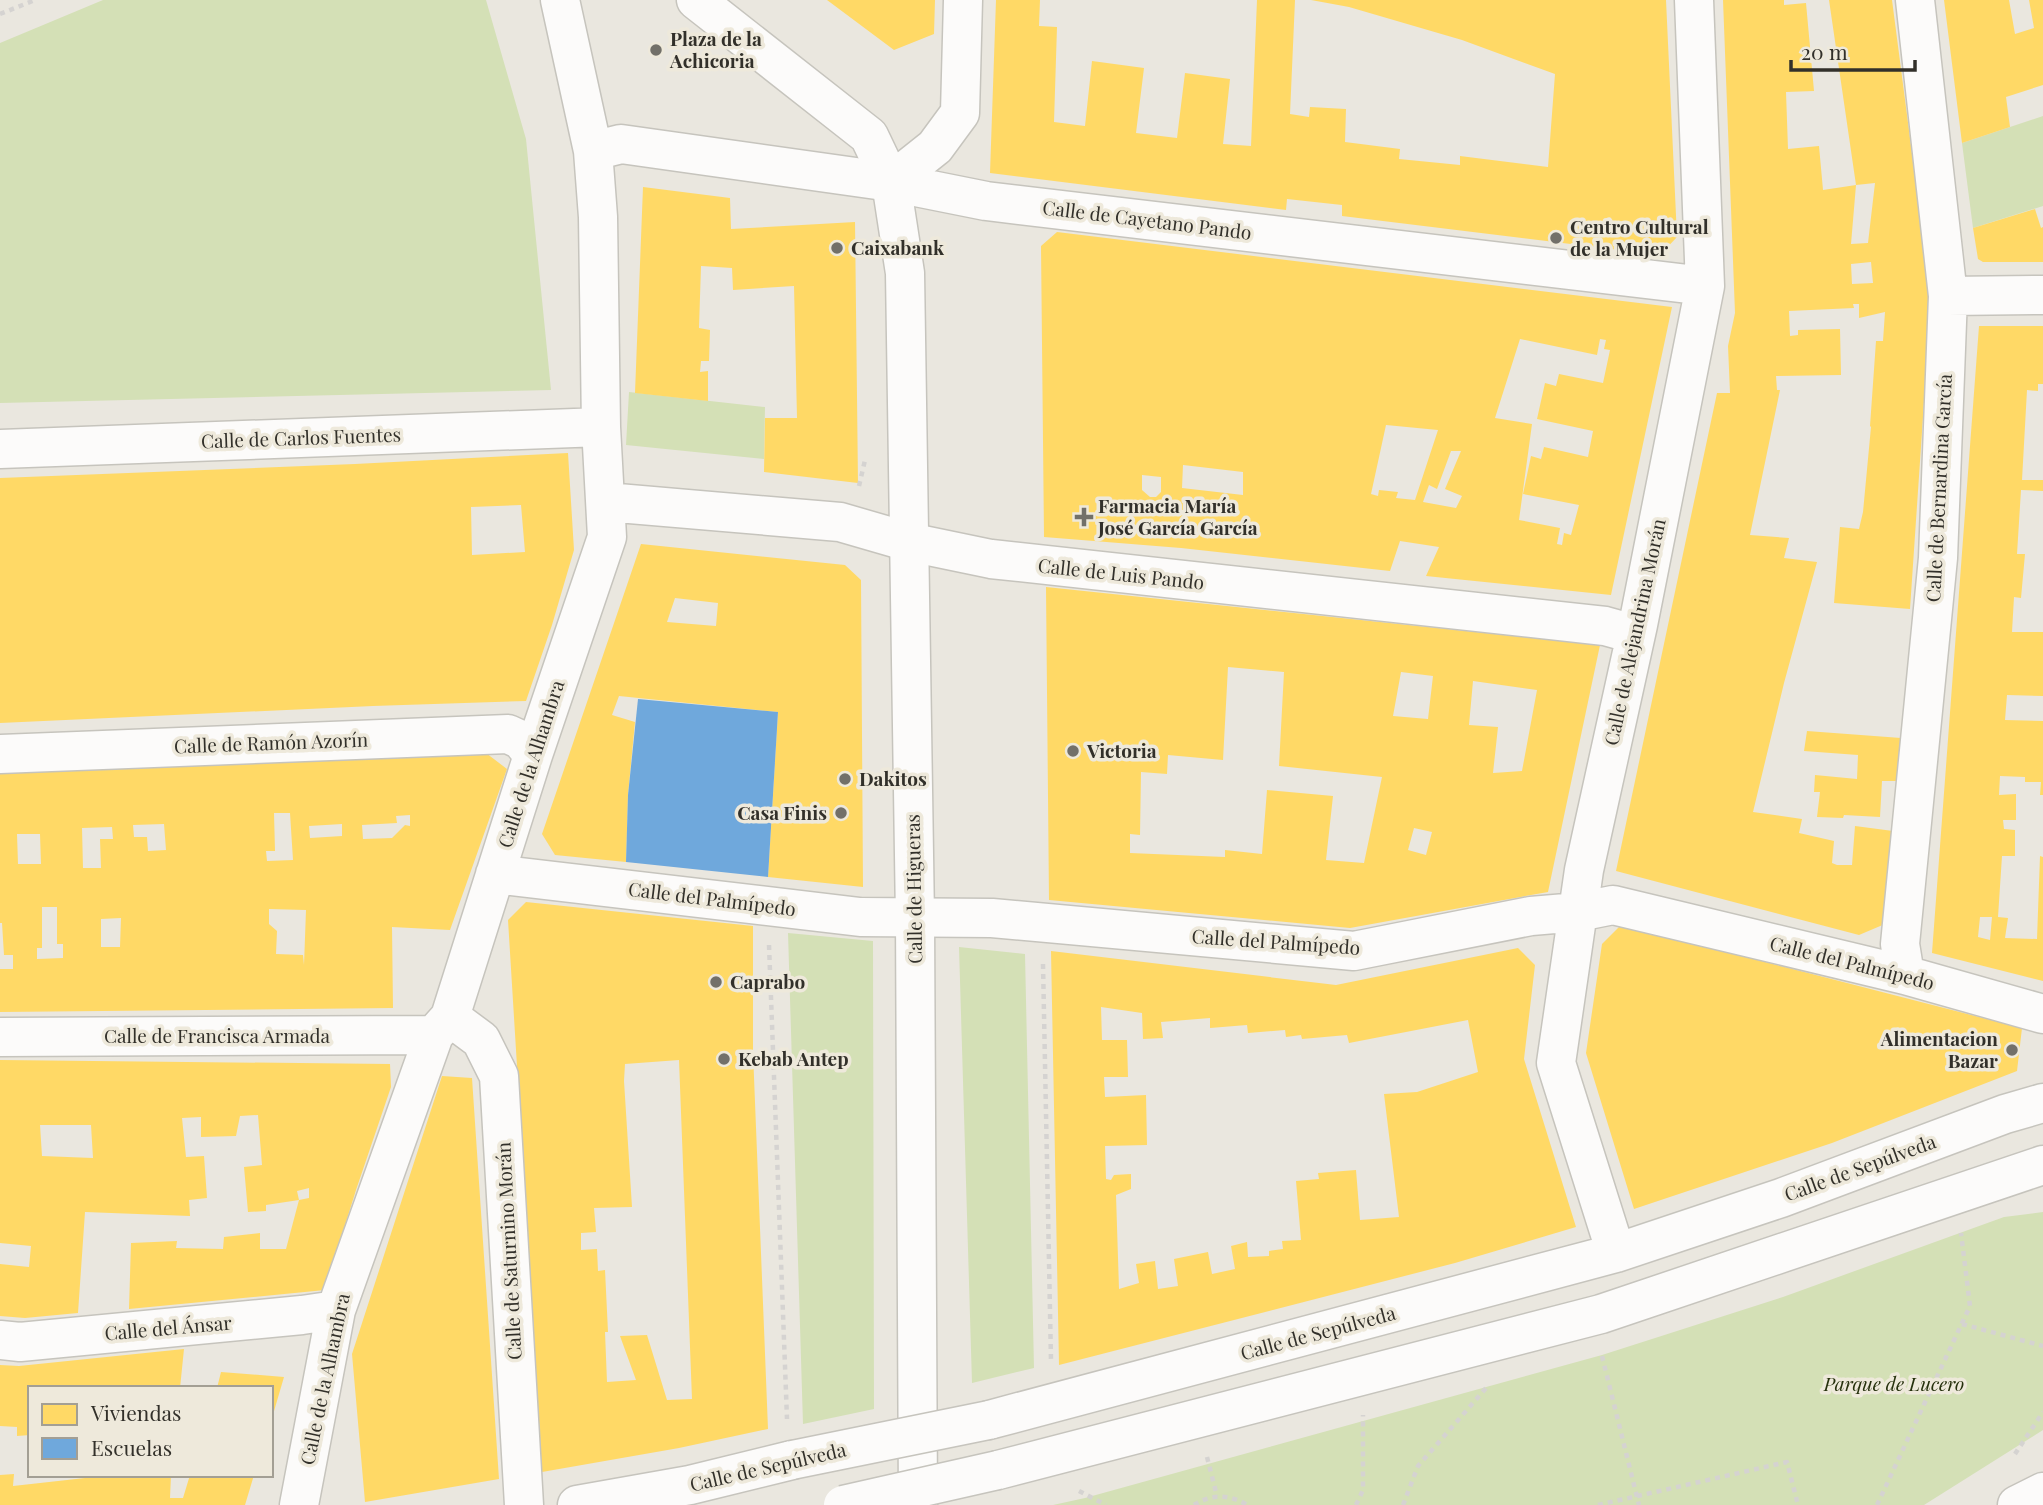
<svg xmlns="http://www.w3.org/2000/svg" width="2043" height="1505" viewBox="0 0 2043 1505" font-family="'Playfair Display',serif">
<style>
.green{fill:#d4e0b6}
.homes{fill:#ffd966;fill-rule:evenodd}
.schools{fill:#6fa8dc}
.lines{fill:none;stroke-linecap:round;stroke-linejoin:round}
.minor-casing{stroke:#c6c4bd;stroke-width:41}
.major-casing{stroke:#c6c4bd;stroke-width:41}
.path{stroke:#d5d3d1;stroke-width:4.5;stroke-dasharray:5 5;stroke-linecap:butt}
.minor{stroke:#fcfbfa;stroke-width:38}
.major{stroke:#fcfbfa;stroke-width:38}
.minor-bridge-casing{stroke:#c6c4bd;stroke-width:41;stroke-linecap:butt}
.minor-bridge{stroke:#fcfbfa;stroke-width:38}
.poi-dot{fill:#727069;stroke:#eee9db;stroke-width:2.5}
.labels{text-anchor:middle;stroke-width:7;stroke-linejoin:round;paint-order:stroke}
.poi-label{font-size:19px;font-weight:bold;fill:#32302a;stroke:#eee9db;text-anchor:start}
.street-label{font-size:19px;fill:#32302a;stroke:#eee9db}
.park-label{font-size:19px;font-style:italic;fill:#26310d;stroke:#eee9db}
</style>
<rect width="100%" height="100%" fill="#eae7df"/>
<!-- green -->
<path class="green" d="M103,0H486L526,139L551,390L0,403V43Z
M2043,116V206L1973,228L1962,143Z
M629,392L765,407L764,459L626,445Z
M788,933L873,941L874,1409L803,1424Z
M959,947L1025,954L1034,1368L972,1383Z
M2043,1212V1430L1924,1505H1053L1085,1498L1602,1355L1783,1297L2004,1217Z"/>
<!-- homes -->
<path class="homes" d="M827,0H935L934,34L894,50Z
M996,0H1040L1039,26L1057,27L1054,122L1085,126L1092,61L1144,68L1136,133L1177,138L1185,73L1230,79L1223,144L1251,146L1257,0H1295L1290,114L1309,117L1310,107L1346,109L1345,142L1400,149L1399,159L1460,165V156L1548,167L1555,74L1462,40L1349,7L1311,0H1666L1677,237L1660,255L1342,216V205L1287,199L1286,210L990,173Z
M1723,0H1784V5L1806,3L1814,91L1786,92L1788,149L1819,146L1823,190L1856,185L1851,244L1868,243L1875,183L1856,185L1829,0H1892L1931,299L1910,609L1834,603L1840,527L1859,529L1863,512L1871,427L1870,426L1876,341H1883L1885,312L1859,318V304H1853L1854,308L1789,311L1790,336L1798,335V330L1840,329L1841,375L1776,376L1777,390H1780L1750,535L1789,538L1784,558L1817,562L1784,683L1753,812L1802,819L1799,833L1834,841L1832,863L1837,865H1852L1855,826L1893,831L1885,924L1859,935L1616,871L1717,393H1730L1728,346L1735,313ZM1871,262L1873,283L1852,284L1851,264Z
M1944,0H2009L2015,34L2034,28L2029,0H2043V85L2006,97L2010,127L1962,143Z
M643,187L730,198L731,229L855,222L858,483L764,472L765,418H797L794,286L733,290L732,268L701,266L699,328L710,330L709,361H701L700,372L708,371V401L635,393Z
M2035,209L2041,228L2043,227V262H1983L1978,259L1973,228Z
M1057,232L1672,307L1611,595L1426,576L1439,547L1400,541L1390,571L1181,548L1044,537L1041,246ZM1520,339L1597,355L1600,339L1606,340L1604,349L1610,350L1603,383L1559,374L1556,386L1545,383L1537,419L1593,431L1588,457L1544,447L1541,459L1531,456L1523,494L1579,505L1571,535L1564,533L1562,545L1557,544L1560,528L1519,520L1532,424L1495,418ZM1386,425L1438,430L1415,500L1396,498L1398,492L1379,490L1378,496L1371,494ZM1451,451H1461L1445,489L1462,496L1456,508L1423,502L1429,485L1437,489ZM1183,465L1243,472V495L1182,488ZM1142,475L1161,477V492L1156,497H1150L1142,490Z
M1979,326H2043V384H2038V391L2027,390L2022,480H2043V491L2021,490L2017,554H2025L2021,598L2014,597L2012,632H2043V696L2007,695L2005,720L2043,721V795H2040L2041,782H2025V777L2000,776L1999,795L2016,794V820H2003L2004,829L2015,830V856H2002L1998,917L2008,918L2005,938L2037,939L2040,856L2043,857V981L1932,953ZM1980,917H1992L1990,940L1978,937Z
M568,453L574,550L552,625L526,701L373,706L0,723V478L355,464ZM521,505L525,552L472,555L471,507Z
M641,544L845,565L861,580L863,887L768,877L778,712L737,708L619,696L612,715L635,722L628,795L626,862L555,855L542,834ZM675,598L718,603L716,626L667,622Z
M1046,587L1600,645L1548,892L1350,928L1049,900ZM1228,667L1284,672L1279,766L1382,777L1364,863L1326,860L1333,796L1267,790L1262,854L1225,850V857L1130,853V834L1140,835L1141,772L1167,774L1168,755L1223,760ZM1401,672L1433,676L1428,719L1393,716ZM1473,681L1537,690L1522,771L1493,773L1498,727L1469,725ZM1414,828L1432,832L1426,855L1408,850Z
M1807,731L1901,738L1898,781H1882L1880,817L1844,815L1843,818L1817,817L1820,792H1814L1815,775L1857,779L1858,755L1804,751Z
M486,753L507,769L450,930L392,927L393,1008L0,1012V969H13V955H4L2,923H0V772ZM274,813H290L293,860L267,861L266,851H275ZM410,815V826L405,825L392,838L363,839L362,825L397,823L396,816ZM164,824L166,850L148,851L147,837H134L133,825ZM342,824V836L310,838L309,826ZM112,827L113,839H100L101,868H83L82,828ZM17,834H40L41,864H18ZM42,907H57V944H63V958L37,959V948H42ZM269,909L306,910L304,965L303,955L276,954L277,931L269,924ZM121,918L120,947H101V919Z
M526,902L753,926V1052L768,1429L679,1448L542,1472L508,920ZM679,1060L692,1399L667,1400L647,1335L620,1336L636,1380L607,1382L605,1332H608L605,1270L598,1271L597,1249L581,1250V1233L596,1232L594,1208L632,1207L624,1081L625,1064Z
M1621,925L2022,1028L2017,1071L1832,1143L1634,1209L1586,1053L1602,944Z
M1518,948L1535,965L1524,1059L1576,1227L1455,1263L1059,1365L1051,951L1336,985ZM1101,1007L1142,1013L1143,1039L1163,1038L1161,1022L1210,1018V1028L1247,1025L1248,1033L1285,1030L1286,1037L1301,1035L1302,1039L1347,1035L1349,1043L1468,1020L1478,1072L1417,1092L1384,1094L1399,1217L1360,1220L1356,1170L1318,1173L1319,1179L1296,1181L1301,1240L1282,1241L1283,1249L1269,1251V1256L1248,1257L1247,1242L1231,1246L1235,1269L1212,1274L1208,1252L1174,1259L1178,1286L1158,1289L1155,1261L1136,1264L1139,1283L1119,1289L1116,1195L1131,1189V1174L1114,1175L1111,1180L1106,1179L1105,1146L1147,1145L1146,1095L1105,1097L1104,1077H1128L1127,1040H1102Z
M0,1060L390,1064L391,1087L356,1190L325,1290L129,1309L131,1243L177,1241L176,1248L223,1249L224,1237L260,1233V1249H286L299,1200L309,1198V1188L297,1191L299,1200L266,1205V1211L248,1212L244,1167L262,1165L258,1115L240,1116L236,1136L201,1137V1117L182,1118L186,1157L204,1156L207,1198L189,1200L190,1216L85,1212L78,1313L25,1318L0,1316V1264L29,1267L31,1246L0,1243ZM40,1125H91L93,1158L42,1156Z
M442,1076L472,1078L499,1479L365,1502L352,1354Z
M184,1349L180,1388H30V1435L17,1436V1427L0,1426V1365L19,1366Z
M221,1372L284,1377L272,1418L271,1388H217Z
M14,1474L13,1486L112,1475H171L170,1498H183L190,1475H254L245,1505H0V1475Z"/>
<!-- schools -->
<path class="schools" d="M638,699L778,712L768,877L626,862L628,795Z"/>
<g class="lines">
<!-- minor casing -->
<g class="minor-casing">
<path id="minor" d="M593,151L621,144L891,182L986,201L1705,286
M891,182L935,147L960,113L963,0
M1948,296L2043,295
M0,449L601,427
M606,502L840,522L909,542L991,559L1605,626L1623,631L1638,625
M0,754L508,734L521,740L533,755
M495,874L860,917L992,918L1354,951L1531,916L1578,912L1613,905L1905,975L2043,1014
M1905,975L1900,944L1938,558L1948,296L1915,0
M450,1017L481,1040L499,1076L524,1505
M0,1037L434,1035
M1616,1253L1556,1063L1584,870L1638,625L1705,286L1694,0
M0,1340L20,1342L302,1315L336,1310
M989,1420L1616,1253L1781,1198L2005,1114L2043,1103
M998,1470L1601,1314L2043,1165
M299,1505L336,1310L434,1035L450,1017L533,755L607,537L601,427L598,217L593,151L560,0
M577,1505L690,1485L792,1460
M2017,1505L2043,1492"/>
</g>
<!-- major casing -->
<g class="major-casing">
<path id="major" d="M696,0L869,136L891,182L905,273L915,919L918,1505"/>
</g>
<!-- path -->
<path class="path" d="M0,14L35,0
M859,486L865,460
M769,945L787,1419
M1043,964L1051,1361
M1962,1324L2043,1346
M1602,1356L1639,1505
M2015,1454L2043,1412
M1207,1457L1217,1496
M1079,1491L1106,1505
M1194,1505C1211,1494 1230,1494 1247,1505
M1356,1505L1363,1490V1415
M1403,1505L1418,1466L1487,1387
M1598,1505L1787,1462L1798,1505
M1877,1505L1970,1306L1961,1233"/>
<!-- minor -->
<use href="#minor" class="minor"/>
<!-- major -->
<use href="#major" class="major"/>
<!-- minor-bridge casing -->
<g class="minor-bridge-casing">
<path id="minor-bridge" d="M792,1460L989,1420
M843,1505L998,1470"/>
</g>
<!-- minor-bridge -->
<use href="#minor-bridge" class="minor-bridge"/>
</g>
<!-- markers -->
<g class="poi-dot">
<circle cx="656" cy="50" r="7"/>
<circle cx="1556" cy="238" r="7"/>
<circle cx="837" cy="248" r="7"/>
<path d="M1080.5 506.5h7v7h7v7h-7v7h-7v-7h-7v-7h7z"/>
<circle cx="1073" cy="751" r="7"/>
<circle cx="845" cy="779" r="7"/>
<circle cx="841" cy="813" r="7"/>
<circle cx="716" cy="982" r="7"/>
<circle cx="2012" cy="1050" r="7"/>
<circle cx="724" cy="1059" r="7"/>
</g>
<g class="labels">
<!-- poi labels -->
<g class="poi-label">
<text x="670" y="46">Plaza de la<tspan x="670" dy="22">Achicoria</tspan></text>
<text x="1570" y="234">Centro Cultural<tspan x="1570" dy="22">de la Mujer</tspan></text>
<text x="851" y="255">Caixabank</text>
<text x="1098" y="513">Farmacia María<tspan x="1098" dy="22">José García García</tspan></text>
<text x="1087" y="758">Victoria</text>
<text x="859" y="786">Dakitos</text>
<text x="827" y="820" text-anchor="end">Casa Finis</text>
<text x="730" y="989">Caprabo</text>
<text x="1998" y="1046" text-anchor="end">Alimentacion<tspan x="1998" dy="22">Bazar</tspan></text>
<text x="738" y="1066">Kebab Antep</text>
</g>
<!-- street labels -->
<g class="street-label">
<text transform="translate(1147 220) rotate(7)" y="7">Calle de Cayetano Pando</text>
<text transform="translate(301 438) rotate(-2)" y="7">Calle de Carlos Fuentes</text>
<text transform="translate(1939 488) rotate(-87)" y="7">Calle de Bernardina García</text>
<text transform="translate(1121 574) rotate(6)" y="7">Calle de Luis Pando</text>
<text transform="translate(1635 632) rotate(-78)" y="7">Calle de Alejandrina Morán</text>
<text transform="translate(271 743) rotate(-2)" y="7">Calle de Ramón Azorín</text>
<text transform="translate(531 764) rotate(-72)" y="7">Calle de la Alhambra</text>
<text transform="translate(914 889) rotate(-91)" y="7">Calle de Higueras</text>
<text transform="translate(712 899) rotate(7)" y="7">Calle del Palmípedo</text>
<text transform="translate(1276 942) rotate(4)" y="7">Calle del Palmípedo</text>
<text transform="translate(1852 963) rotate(14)" y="7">Calle del Palmípedo</text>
<text x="217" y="1043">Calle de Francisca Armada</text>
<text transform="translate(1860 1168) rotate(-20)" y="7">Calle de Sepúlveda</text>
<text transform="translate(509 1251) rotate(-93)" y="7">Calle de Saturnino Morán</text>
<text transform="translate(168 1328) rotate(-5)" y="7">Calle del Ánsar</text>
<text transform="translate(1318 1333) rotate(-15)" y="7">Calle de Sepúlveda</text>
<text transform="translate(325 1379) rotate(-78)" y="7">Calle de la Alhambra</text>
<text transform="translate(768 1467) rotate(-13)" y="7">Calle de Sepúlveda</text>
</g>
<!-- park labels -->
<g class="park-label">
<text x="1894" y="1391">Parque de Lucero</text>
</g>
</g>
<!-- legend -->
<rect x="28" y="1386" width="245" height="91" fill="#eee9db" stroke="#a39f94" stroke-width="2"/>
<rect x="42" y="1404" width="35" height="21" fill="#ffd966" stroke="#a39f94" stroke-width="2"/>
<text x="91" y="1421" font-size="21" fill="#32302a">Viviendas</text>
<rect x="42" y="1438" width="35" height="21" fill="#6fa8dc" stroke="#a39f94" stroke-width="2"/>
<text x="91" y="1456" font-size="21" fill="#32302a">Escuelas</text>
<!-- scale -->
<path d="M1791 60v10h124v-10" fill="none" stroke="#32302a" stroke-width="3.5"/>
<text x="1801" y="60" font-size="21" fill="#32302a" stroke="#eee9db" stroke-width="5" paint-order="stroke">20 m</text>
</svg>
